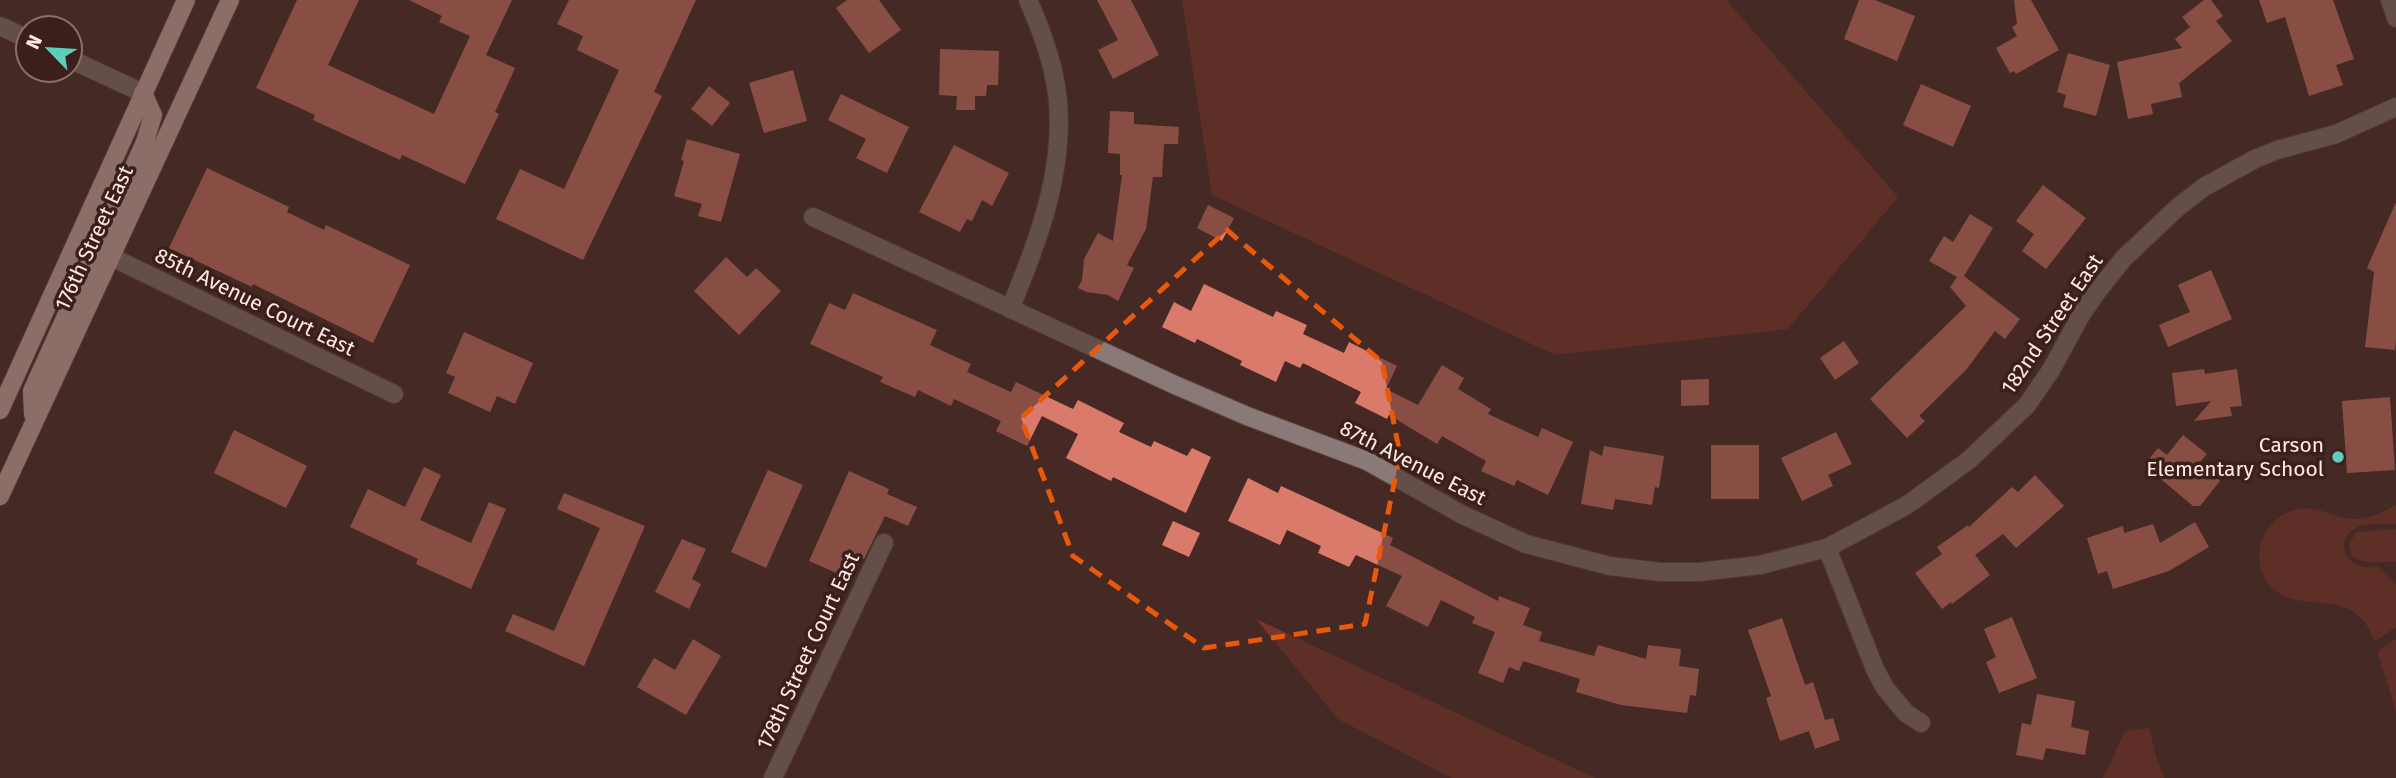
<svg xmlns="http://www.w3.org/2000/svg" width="2396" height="778" viewBox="0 0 2396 778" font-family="'Fira Sans',sans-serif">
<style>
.green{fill:#7a352b}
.building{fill:#da7a6a}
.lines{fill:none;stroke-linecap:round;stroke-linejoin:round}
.minor-casing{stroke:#634843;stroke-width:20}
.major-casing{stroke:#634843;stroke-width:20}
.minor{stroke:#8a7a77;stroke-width:18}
.major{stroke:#e2c1bb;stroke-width:18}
.marked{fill:none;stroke:#e8590c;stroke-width:5;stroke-dasharray:14 9;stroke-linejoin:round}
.poi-dot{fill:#5cceba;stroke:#3b1f1a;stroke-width:2.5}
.labels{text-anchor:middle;stroke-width:7;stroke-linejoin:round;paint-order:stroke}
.street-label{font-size:21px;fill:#feeae6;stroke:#3b1f1a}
.poi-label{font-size:21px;fill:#feeae6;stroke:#3b1f1a;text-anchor:end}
</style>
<rect width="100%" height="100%" fill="#462924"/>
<!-- green -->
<path class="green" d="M1182,0H1726L1898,197L1788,329L1555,355L1212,195Z
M2396,505V524C2384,525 2367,522 2356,528C2341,535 2340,556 2355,564C2362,568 2370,567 2377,566L2396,585V627L2375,641C2371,633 2367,624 2361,618C2333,590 2295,615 2269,584C2260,573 2257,557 2261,544C2267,521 2290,505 2314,509C2329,512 2341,520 2356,519C2370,518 2384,512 2396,505Z
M2396,529V562H2365L2352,556L2349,543L2357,532Z
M1256,619L1595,778H1452L1338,719Z
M2396,639V711L2378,654L2380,650Z
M2149,728L2156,756L2164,778H2103L2125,731Z"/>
<!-- building -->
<path class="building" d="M297,0H359L328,65L434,114L470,36L439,22L442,16L409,0H512L486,55L515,68L495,112L499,114L465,184L402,155L400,160L313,120L315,115L256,88Z
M569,0H696L654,92L662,96L583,260L496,219L520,169L564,189L619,70L577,50L583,36L557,24Z
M847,0H879L901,30L869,53L836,8Z
M1097,0H1131L1159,55L1113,79L1098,50L1118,40Z
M1859,0H1875L1915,16L1897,61L1844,39Z
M2014,0H2031L2059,50L2016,74L2014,71L2010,73L1996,48L2017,36L2012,27L2017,24Z
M2204,0H2211L2223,16L2216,21L2232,41L2179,83L2182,97L2151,104L2153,114L2128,119L2117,62L2182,48L2175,39L2190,27L2182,17Z
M2259,0H2333L2354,59L2336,65L2343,85L2309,96L2285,17L2267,23Z
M940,49L999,51L998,85H987L986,96H975V110H956L957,96L939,95Z
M2068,53L2110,65L2096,116L2063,107L2066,95L2057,92Z
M793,70L807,121L764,133L749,83Z
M1921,84L1971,106L1953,147L1903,125Z
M709,86L730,103L712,126L691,109Z
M841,94L909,127L887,173L856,158L866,139L828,120Z
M1110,111L1134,112V124L1179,127L1178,144H1164L1162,177H1153L1146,229L1127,265L1134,268L1118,301L1108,295L1087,292L1078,288L1082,280L1084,259L1098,233L1113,241L1122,175H1120V154L1108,153Z
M687,139L740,154L721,222L698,216L702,204L674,196L684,161L681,160Z
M954,145L1009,173L992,206L982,200L972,221L967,219L960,232L919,212Z
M207,168L289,207L287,212L324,230L326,225L410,265L373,343L253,284L252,287L169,248Z
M2043,185L2086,218L2046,269L2022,251L2034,234L2016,221Z
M2396,202V340L2395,350L2365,347L2374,272L2367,268Z
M1208,205L1234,218L1222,241L1197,228Z
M1970,214L1993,228L1964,276L2020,319L2005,339L1995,331L1966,370L1919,416L1925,421L1907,438L1870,399L1966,306L1950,287L1957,277L1929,261L1944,236L1953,242Z
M726,257L747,277L756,268L781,291L739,335L694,291Z
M2211,270L2232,319L2168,347L2159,325L2190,312L2178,285Z
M1204,284L1273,317L1276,311L1307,325L1303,334L1344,353L1349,342L1397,366L1386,389L1418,405L1442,365L1464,378L1458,389L1491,409L1488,414L1538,437L1542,428L1573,442L1548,495L1517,480L1514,486L1481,471L1486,461L1442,436L1437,444L1389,415L1387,419L1355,403L1361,392L1303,363L1300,368L1285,361L1276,382L1240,365L1242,361L1197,339L1195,343L1162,327L1174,302L1191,311Z
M853,293L937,330L930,345L971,364L967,372L1011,392L1016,382L1073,409L1078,400L1124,423L1119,432L1151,447L1154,441L1187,456L1192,448L1211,457L1186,513L1113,477L1111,481L1066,458L1078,434L1042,416L1027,446L996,431L1001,421L954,399L951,406L918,390L915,397L880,382L883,377L810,344L829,303L845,310Z
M464,332L533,363L515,404L497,396L490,412L448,393L455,377L446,373Z
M1844,341L1859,363L1835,380L1820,358Z
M2204,369L2205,374L2237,369L2242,406L2230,407L2232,416L2194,421L2211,401L2176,406L2172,373Z
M1709,379V405L1681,406V380Z
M2390,397L2395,470L2347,473L2342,401Z
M234,430L307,466L286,508L214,473Z
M1836,432L1852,464L1828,475L1833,486L1802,501L1781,458Z
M2183,435L2207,454L2199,463L2220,481L2200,506H2193L2144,465L2158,448L2167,455Z
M1711,445H1759V499H1711Z
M1604,446L1664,456L1659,488L1655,487L1652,505L1615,499L1613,510L1581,504L1590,450L1602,456Z
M424,467L441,475L420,520L471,543L489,502L506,509L471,589L416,564L418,559L350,527L368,489L405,507Z
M768,470L803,485L766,568L731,552Z
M849,471L889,489L887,494L917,507L908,526L885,516L864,559L858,556L848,578L809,561Z
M2035,475L2064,506L2016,548L2003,534L1975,555L1990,575L1952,604L1951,602L1942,609L1915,573L1942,554L1937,547L1968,525L1969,527L2012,487L2018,492Z
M1248,478L1278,493L1281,486L1327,507L1393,538L1390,545L1498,601L1499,596L1530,608L1523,625L1542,632L1539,641L1594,656L1598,645L1646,659L1648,645L1681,649L1679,666L1699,669L1696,696L1690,695L1687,713L1621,705L1576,692L1580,679L1523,661L1519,671L1509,667L1503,683L1478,673L1495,632L1472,623L1475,617L1441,600L1428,627L1386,606L1402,576L1356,555L1349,567L1318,553L1321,546L1287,530L1280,545L1228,521Z
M564,493L645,526L584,666L505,631L513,614L554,631L600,528L557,509Z
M1173,521L1200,533L1189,557L1162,545Z
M2195,522L2209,547L2169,571L2113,589L2107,571L2098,574L2087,538L2123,526L2124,533L2153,524L2160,543Z
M682,539L706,549L692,579L701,584L689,609L655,592Z
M2012,617L2037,678L1999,693L1986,662L1996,657L1984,629Z
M1782,618L1805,685L1813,682L1825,720L1833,718L1840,740L1815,749L1809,731L1780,741L1766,698L1771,696L1748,630Z
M693,639L721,656L686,715L637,687L654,658L675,670Z
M2037,694L2075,701L2071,727L2089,731L2085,755L2046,748L2043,760L2016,755L2022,723L2031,725Z"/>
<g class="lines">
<!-- minor casing -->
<g class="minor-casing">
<path id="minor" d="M2390,0L2396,18
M0,26L28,39
M70,59L143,93
M813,217L1175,385L1247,416L1367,461L1461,514L1526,544L1610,566L1661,572H1699L1760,565L1827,548L1907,505L1969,460L2027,405L2051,370L2081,315L2096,293L2124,258L2177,208L2204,187L2255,159L2277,150L2336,134L2396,107
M99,251L394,394
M1010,309C1039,240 1070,158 1055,81C1050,53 1040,27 1028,0
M1827,548L1875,669L1885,688L1906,713L1921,723
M773,778L884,543"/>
</g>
<!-- major casing -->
<g class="major-casing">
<path id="major" d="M0,410L186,0
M33,414L32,391L145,142L153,115L143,93
M0,496L230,0"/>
</g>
<!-- minor -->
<use href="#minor" class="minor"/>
<!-- major -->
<use href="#major" class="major"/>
</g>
<!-- marked area -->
<path d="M0 0H2396V778H0ZM1227,230L1382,362L1400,455L1365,624L1204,648L1073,556L1021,418Z" fill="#462924" fill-opacity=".55" fill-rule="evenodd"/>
<path class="marked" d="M1227,230L1382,362L1400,455L1365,624L1204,648L1073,556L1021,418Z"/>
<!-- markers -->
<circle class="poi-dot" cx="2338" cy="457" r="7"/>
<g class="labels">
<!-- street labels -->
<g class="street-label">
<text transform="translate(94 238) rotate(-65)" y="7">176th Street East</text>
<text transform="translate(255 302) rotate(26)" y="7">85th Avenue Court East</text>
<text transform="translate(2052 324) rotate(-56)" y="7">182nd Street East</text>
<text transform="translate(1413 463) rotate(27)" y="7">87th Avenue East</text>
<text transform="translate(808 651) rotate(-65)" y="7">178th Street Court East</text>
</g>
<!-- poi labels -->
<g class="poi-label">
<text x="2324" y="452">Carson<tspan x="2324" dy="24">Elementary School</tspan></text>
</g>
</g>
<!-- north arrow -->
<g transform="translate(49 49) rotate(295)"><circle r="33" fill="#3b1f1a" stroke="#89706c" stroke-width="2"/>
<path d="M0-5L12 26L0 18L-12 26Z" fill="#5cceba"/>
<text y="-10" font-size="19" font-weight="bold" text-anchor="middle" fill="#feeae6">N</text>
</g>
</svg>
